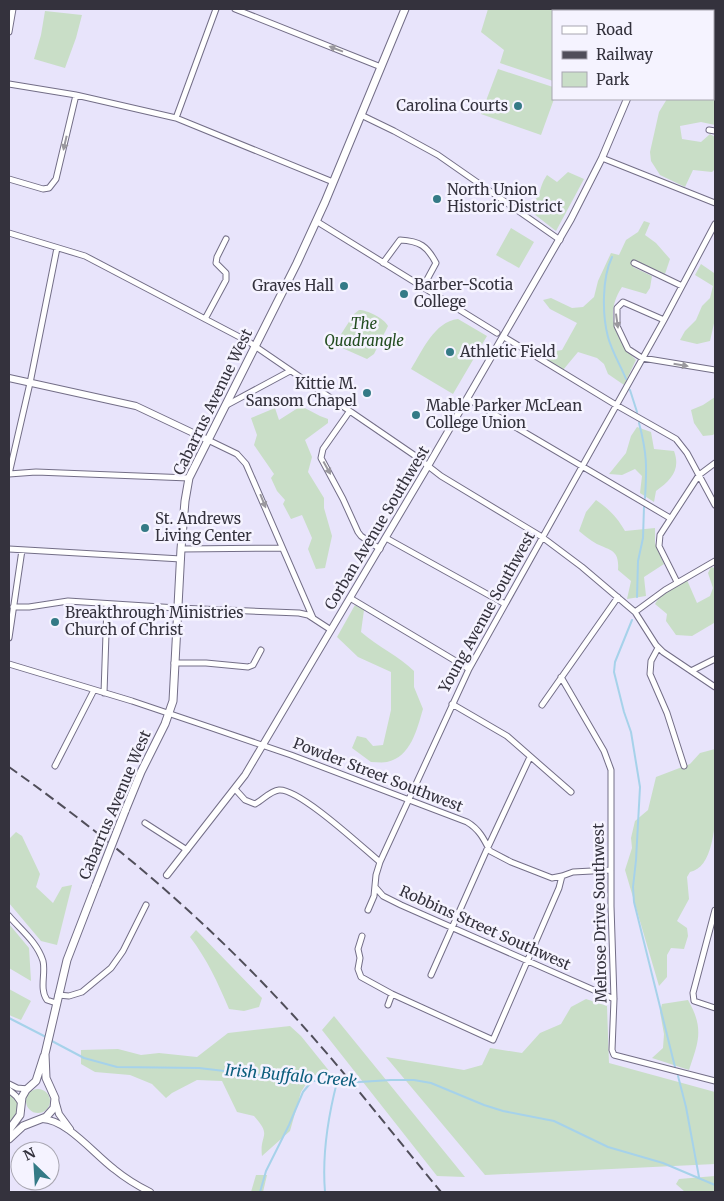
<svg xmlns="http://www.w3.org/2000/svg" width="724" height="1201" viewBox="0 0 724 1201" font-family="Merriweather,serif">
<style>
.green{fill:#c9dec7}
.lines{fill:none;stroke-linecap:round;stroke-linejoin:round}
.stream{stroke:#a6d2ea;stroke-width:2}
.minor-casing{stroke:#736e87;stroke-width:7}
.tertiary-casing{stroke:#736e87;stroke-width:8}
.secondary-casing{stroke:#736e87;stroke-width:9}
.minor{stroke:#fff;stroke-width:5}
.tertiary{stroke:#fff;stroke-width:6}
.secondary{stroke:#fff;stroke-width:7}
.rail{stroke:#504e5a;stroke-width:2;stroke-dasharray:10 5;stroke-linecap:butt}
.secondary-bridge-casing{stroke:#736e87;stroke-width:9;stroke-linecap:butt}
.secondary-bridge{stroke:#fff;stroke-width:7}
.oneway{fill:#9a989e}
.poi-dot{fill:#347a86;stroke:#f5f3ff;stroke-width:2}
.labels{text-anchor:middle;stroke-width:5;stroke-linejoin:round;paint-order:stroke}
.poi-label{font-size:15px;fill:#34323d;stroke:#f5f3ff;text-anchor:start}
.park-label{font-size:15px;font-style:italic;fill:#234d20;stroke:#f5f3ff}
.street-label{font-size:15px;fill:#34323d;stroke:#f5f3ff}
.water-label{font-size:16px;font-style:italic;fill:#0c5e7d;stroke:#f5f3ff}
</style>
<rect width="100%" height="100%" fill="#e8e4fb"/>
<!-- green -->
<path class="green" d="M488,9H561L575,11H553V81L500,63L504,50L481,32Z
M45,11L82,15L76,38L65,68L34,59L41,35Z
M498,69L553,87V99H554L541,135L481,114Z
M713,95L715,96V125L701,122L680,126L682,139L701,142L710,134L715,137V169L712,172L693,170L685,187L660,175L651,161L650,152L659,112L667,99H713Z
M568,172L584,179L556,231L525,207C545,196 536,191 547,175L557,182Z
M644,221L650,223L645,235L656,243L670,259L665,274L634,261L633,267L652,276L650,288L646,294L622,287C604,314 615,339 636,360L624,385L608,374L604,364L597,358L578,352L563,370L524,347L526,343L550,352L562,350L577,323L550,309L543,300L551,298L572,308L583,307L594,297L598,281L611,253L619,255L626,240L638,232Z
M511,228L534,242L519,268L496,255Z
M701,264L714,273L715,272V319L710,341L697,344L680,340L685,331L696,320L702,306L710,298L713,286L695,275Z
M359,310C367,310 384,318 388,326L374,354L367,359L340,347L336,342L354,314Z
M458,319L487,336L453,394L411,369C423,350 434,322 458,319Z
M715,397V433L713,435L703,436L694,423L691,410L703,405Z
M301,406L320,416L328,419V423L305,440L312,457L308,472L324,498V508L332,536L325,568L316,569L308,549L312,538L302,515L291,519L283,504L285,500L277,491L271,478L274,474L254,445L257,435L251,418L275,408L279,420Z
M637,427L651,432L654,449L674,451C681,470 671,480 656,491L654,502L640,493L642,476L635,469L622,475L609,474L626,453L631,436Z
M596,500C609,509 617,517 625,531L655,528V543L664,564L644,577L646,596L627,599L631,581L618,570C620,546 606,551 592,541C587,538 583,534 579,531L586,512Z
M711,567L715,568V625L714,623L692,636L676,635L666,621L667,614L655,604L660,596L687,580L697,603L710,596L713,588L708,573Z
M355,605L364,610L361,632C378,647 399,656 414,671V687L423,709C417,729 411,757 387,762C382,763 376,762 371,762L352,748L357,736L366,738L373,746L383,745L391,710V672L358,657L337,637Z
M715,749C715,776 724,866 690,872L687,877L689,899L677,921L687,928L688,936L684,949L671,948L667,955V977L659,986L625,870L632,848L631,838L635,821L648,810L656,777L690,764L700,753Z
M16,832L22,836L40,874L36,887L53,903L62,887L72,885L57,945L41,941L9,903V839Z
M9,924L29,948L31,981L9,968Z
M196,930L262,998L259,1007L244,1011L229,1009C218,983 207,959 190,937Z
M9,989L31,1001L21,1020L9,1015Z
M586,999L607,1006L609,1063L715,1092V1164L485,1175L386,1057L464,1070L482,1065L490,1048L522,1053L540,1033L561,1024L571,1007Z
M688,1000C704,1028 699,1041 689,1070L652,1058L663,1048L664,1034L660,1012L662,1004Z
M334,1016L465,1177L437,1176L322,1030Z
M290,1026L301,1036L330,1072L311,1076L301,1092L290,1131L262,1156C259,1134 273,1137 254,1116L237,1112L222,1081L197,1080L172,1093L166,1098L152,1084L130,1075L95,1072L81,1064V1050L118,1049L141,1055L159,1053L197,1057L228,1033Z
M26 1101a12 12 0 1 1 24 0a12 12 0 1 1-24 0Z
M9,1092L18,1102L17,1115L9,1127Z
M256,1175H267L263,1192H251Z
M715,1176V1192H685L676,1184L679,1179Z"/>
<g class="lines">
<!-- stream -->
<path class="stream" d="M612,257C602,278 602,314 608,337C612,352 621,366 626,379
M630,390L637,412
M639,423C647,453 647,467 645,498
M637,597L638,561L643,538L644,507
M632,620L615,662L614,672L624,712L631,732L640,787L636,860L633,887L634,902L675,1067
M9,1018L46,1037
M50,1040L84,1058L117,1067L199,1068L302,1080L343,1083L391,1080H414L431,1083L484,1105L503,1111L554,1121L608,1147L663,1163L715,1185
M678,1076L686,1107L699,1177
M260,1192L266,1171L289,1125L303,1092L312,1081
M325,1192C322,1156 328,1117 337,1082"/>
<!-- minor casing -->
<g class="minor-casing">
<path id="minor" d="M235,9L381,67
M9,32L13,9
M9,84L76,95L176,118L333,182
M361,115L394,131L438,155L560,240
M176,118L216,9
M709,130L715,131
M602,158L715,203
M9,179L43,189L49,188L56,179L76,95
M316,221L497,333
M9,233L85,256L249,342L414,455L441,476L542,537L582,567L635,612L656,645L663,652L715,687
M57,248L30,383L9,474L36,472L189,478
M383,263L400,240C420,241 427,246 436,263L423,287
M634,263L682,286
M205,319L226,280V273L216,263L217,257L226,239
M664,320L623,302L617,308V326L628,349L642,358L715,370
M504,337L616,405L676,439L687,453L715,505
M468,399L670,518
M225,406L290,371
M349,412L323,449L321,458L343,499L358,532L361,536L380,549
M208,440L237,454L246,464L313,618
M386,538L505,604
M9,549L181,559
M181,549L282,548
M677,582L659,546L660,535L699,475L715,463
M350,598L469,669
M13,607H29L68,601L177,608L299,613L308,615L331,630
M635,612L665,590L715,561
M9,638L22,550
M658,648L651,661L650,674L667,713L684,766
M174,663H206L248,667L253,665L261,650
M9,664L132,701L212,728L291,755L467,822C479,829 484,839 490,851L511,862L552,878L562,876L573,872L611,870
M691,671L715,659
M561,677L604,751L611,770V906L614,999L612,1050L614,1055L618,1056L715,1081
M104,693L107,604
M452,704L507,736L571,792
M542,705L618,597
M55,766L94,690
M235,789L245,800L255,804C263,800 270,791 279,790C299,788 363,848 380,862
M145,823L187,850
M376,888L383,896L401,905L614,999
M368,910L374,896L376,875L380,862L469,669L664,320L715,224
M715,910L693,993L694,1001L715,1008
M9,916C21,930 37,942 43,961C46,973 39,989 47,1000L56,1003
M362,936L358,949L360,958L358,969L361,977L392,994L493,1040L559,888L562,876
M431,975L488,847L530,757
M58,995L69,996L82,992L111,968L123,951L146,905
M388,1005L392,994
M9,1084L17,1088L28,1089
M9,1090L16,1096L21,1103"/>
</g>
<!-- tertiary casing -->
<g class="tertiary-casing">
<path id="tertiary" d="M594,9L600,11
M662,11L663,9
M713,57L715,58
M9,378L136,406L208,440
M167,875L245,775L428,466L571,219L602,158L627,99
M55,1100L59,1114L70,1129
M42,1119C66,1119 95,1155 114,1169C125,1178 138,1186 150,1192"/>
</g>
<!-- secondary casing -->
<g class="secondary-casing">
<path id="secondary" d="M125,811L141,772L165,724L173,701L181,549L185,501L189,478L297,263L325,202L405,9
M9,1130L20,1115L22,1097L26,1090L36,1081L44,1056
M9,1139L23,1126L46,1117L54,1108L55,1098L46,1078L45,1054L67,960L96,885"/>
</g>
<!-- minor -->
<use href="#minor" class="minor"/>
<!-- tertiary -->
<use href="#tertiary" class="tertiary"/>
<!-- secondary -->
<use href="#secondary" class="secondary"/>
<!-- rail -->
<path class="rail" d="M9,767C105,835 197,912 278,999C336,1060 387,1127 441,1192"/>
<!-- secondary-bridge casing -->
<g class="secondary-bridge-casing">
<path id="secondary-bridge" d="M96,885L125,811"/>
</g>
<!-- secondary-bridge -->
<use href="#secondary-bridge" class="secondary-bridge"/>
</g>
<!-- one-way arrows -->
<defs><path id="oneway-solid" d="M-6-.8H1V-3.2L6.5 0L1 3.2V.8H-6Z" transform="scale(1.25)"/></defs>
<g class="oneway">
<use href="#oneway-solid" transform="translate(336 49) rotate(-159)"/>
<use href="#oneway-solid" transform="translate(65 143) rotate(103)"/>
<use href="#oneway-solid" transform="translate(617 321) rotate(82)"/>
<use href="#oneway-solid" transform="translate(681 365) rotate(9)"/>
<use href="#oneway-solid" transform="translate(327 468) rotate(61)"/>
<use href="#oneway-solid" transform="translate(263 501) rotate(68)"/>
</g>
<!-- markers -->
<g class="poi-dot">
<circle cx="518" cy="106" r="5"/>
<circle cx="437" cy="199" r="5"/>
<circle cx="344" cy="286" r="5"/>
<circle cx="404" cy="294" r="5"/>
<circle cx="450" cy="352" r="5"/>
<circle cx="367" cy="393" r="5"/>
<circle cx="416" cy="415" r="5"/>
<circle cx="145" cy="528" r="5"/>
<circle cx="55" cy="622" r="5"/>
</g>
<g class="labels">
<!-- poi labels -->
<g class="poi-label">
<text x="508" y="111" text-anchor="end">Carolina Courts</text>
<text x="447" y="195">North Union<tspan x="447" dy="17">Historic District</tspan></text>
<text x="414" y="290">Barber-Scotia<tspan x="414" dy="17">College</tspan></text>
<text x="334" y="291" text-anchor="end">Graves Hall</text>
<text x="460" y="357">Athletic Field</text>
<text x="357" y="389" text-anchor="end">Kittie M.<tspan x="357" dy="17">Sansom Chapel</tspan></text>
<text x="426" y="411">Mable Parker McLean<tspan x="426" dy="17">College Union</tspan></text>
<text x="155" y="524">St. Andrews<tspan x="155" dy="17">Living Center</tspan></text>
<text x="65" y="618">Breakthrough Ministries<tspan x="65" dy="17">Church of Christ</tspan></text>
</g>
<!-- park labels -->
<g class="park-label">
<text x="364" y="329">The<tspan x="364" dy="17">Quadrangle</tspan></text>
</g>
<!-- street labels -->
<g class="street-label">
<text transform="translate(213 402) rotate(-64)" y="5">Cabarrus Avenue West</text>
<text transform="translate(377 528) rotate(-59)" y="5">Corban Avenue Southwest</text>
<text transform="translate(487 612) rotate(-61)" y="5">Young Avenue Southwest</text>
<text transform="translate(378 775) rotate(21)" y="5">Powder Street Southwest</text>
<text transform="translate(115 805) rotate(-67)" y="5">Cabarrus Avenue West</text>
<text transform="translate(600 913) rotate(-91)" y="5">Melrose Drive Southwest</text>
<text transform="translate(485 928) rotate(24)" y="5">Robbins Street Southwest</text>
</g>
<!-- water labels -->
<g class="water-label">
<text transform="translate(291 1075) rotate(5)" y="6">Irish Buffalo Creek</text>
</g>
</g>
<!-- border -->
<rect width="724" height="1201" fill="none" stroke="#34323d" stroke-width="20"/>
<!-- legend -->
<rect x="552" y="10" width="162" height="90" fill="#f5f3ff" stroke="#a8a6b1"/>
<rect x="562" y="26" width="25" height="8" fill="#ffffff" stroke="#a8a6b1"/>
<text x="596" y="35" font-size="15" fill="#34323d">Road</text>
<rect x="562" y="51" width="25" height="8" fill="#504e5a" stroke="#a8a6b1"/>
<text x="596" y="60" font-size="15" fill="#34323d">Railway</text>
<rect x="562" y="72" width="25" height="15" fill="#c9dec7" stroke="#a8a6b1"/>
<text x="596" y="85" font-size="15" fill="#34323d">Park</text>
<!-- north arrow -->
<g transform="translate(35 1166) rotate(335)"><circle r="24" fill="#f5f3ff" stroke="#a8a6b1"/>
<path d="M0-4L9 19L0 12L-9 19Z" fill="#347a86"/>
<text y="-8" font-size="14" font-weight="bold" text-anchor="middle" fill="#34323d">N</text>
</g>
</svg>
